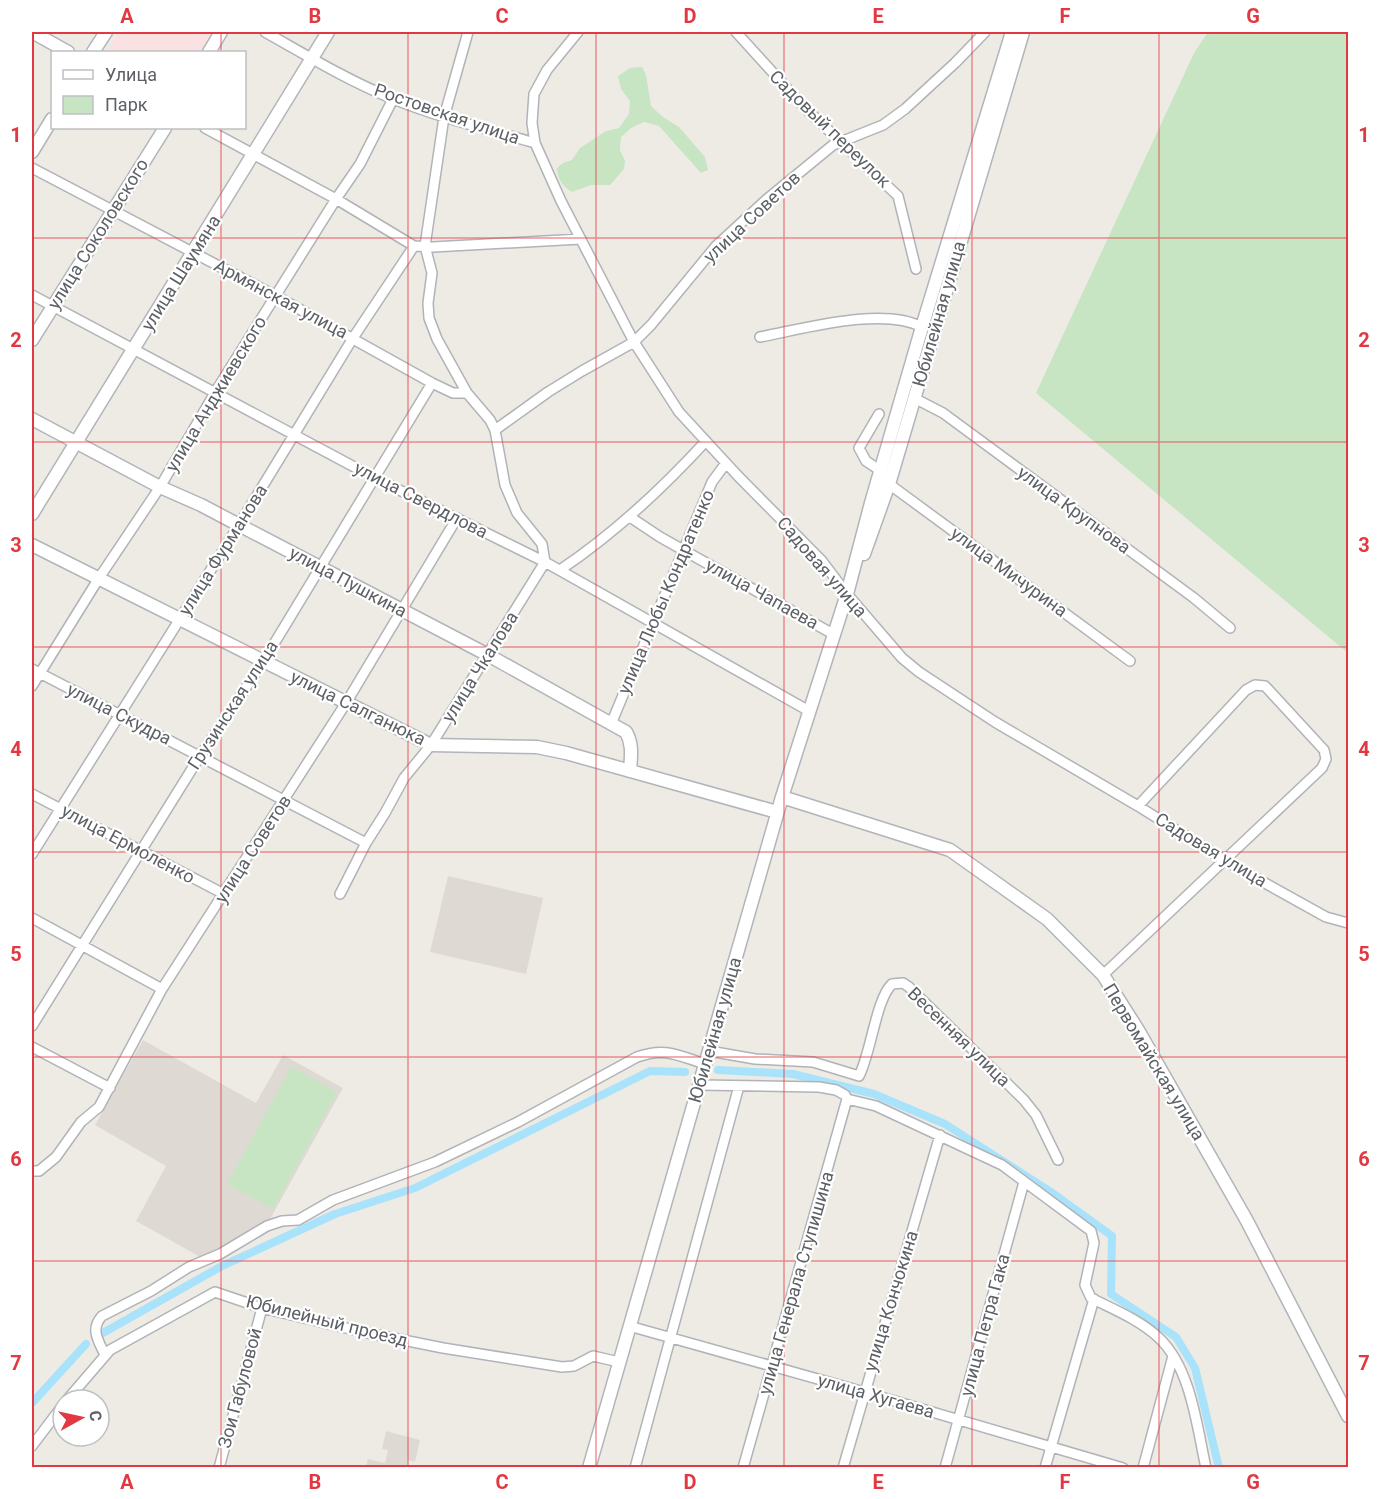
<svg xmlns="http://www.w3.org/2000/svg" width="1380" height="1499" viewBox="0 0 1380 1499" font-family="Roboto,sans-serif">
<style>
.education{fill:#dedad3}
.medical{fill:#fae2e3}
.green{fill:#c7e5c3}
.lines{fill:none;stroke-linecap:round;stroke-linejoin:round}
.canal{stroke:#a8e2fb;stroke-width:8}
.street-casing{stroke:#b0b3b7;stroke-width:12}
.secondary-casing{stroke:#b1b5b9;stroke-width:15}
.street{stroke:#fff;stroke-width:9}
.secondary{stroke:#fff;stroke-width:12}
.grid{fill:none;stroke:#e13841;stroke-width:1.5;stroke-opacity:0.55}
.labels{text-anchor:middle;stroke-width:4.5;stroke-linejoin:round;paint-order:stroke}
.street-label{font-size:18px;fill:#5d6165;stroke:#fff}
.neatline{fill:none;stroke:#e13841;stroke-width:2}
.grid-label{font-size:20px;text-anchor:middle;font-weight:bold;fill:#e13841}
</style>
<rect width="100%" height="100%" fill="#eeebe5"/>
<!-- education -->
<path class="education" d="M448,876L543,898L526,974L430,952Z
M143,1040L256,1103L283,1055L343,1088L269,1221L202,1258L136,1221L166,1166L95,1125Z
M386,1431L420,1440L415,1462L408,1460L407,1467H366L368,1459L385,1463L388,1450L382,1449Z"/>
<!-- medical -->
<path class="medical" d="M119,32H217L204,52H106Z"/>
<!-- green -->
<path class="green" d="M1208,32H1348V653L1036,393L1194,53Z
M642,67L646,75L651,106L663,117L679,127L705,157L708,170L701,173L659,126L644,122L631,128L621,137L620,150L625,161L624,169L610,185H591L572,192C562,185 558,181 557,168L563,163L572,160L580,148L606,131L619,128L629,114L630,101L621,89L618,76L630,68Z
M291,1067L337,1092L273,1209L227,1184Z"/>
<g class="lines">
<!-- canal -->
<path class="canal" d="M718,1070L793,1074L874,1094L945,1124L1051,1192L1112,1236L1111,1294L1176,1337L1195,1368L1219,1468
M101,1334L222,1266L335,1214L415,1188L650,1071L685,1072
M32,1403L86,1344"/>
<!-- street casing -->
<g class="street-casing">
<path id="street" d="M265,32C306,55 347,80 391,98C437,117 487,129 535,143
M578,32L547,70L534,94L532,123L535,143L561,201L634,342L679,412L738,476L822,561L847,594L902,658L919,672L995,722L1138,806L1229,863L1326,917L1348,923
M736,32L805,108L898,196L916,269
M205,128L336,199L414,246L433,247L581,239
M32,168L276,296L432,383L453,393H467
M32,295L375,478L545,562L809,711
M760,337C803,329 883,306 922,327
M914,398L943,413L1194,598L1230,628
M879,414L859,448L866,461L881,471
M495,430L548,392L582,371L634,342L651,325L716,246L766,200L833,145L883,125L905,109L955,63L985,32
M889,484L1130,661
M630,517L660,537L833,634
M560,570C615,533 661,490 706,441
M32,669L366,843
M32,686L99,578L160,487L216,391L336,199L360,164L393,99
M611,724L712,482L726,463
M32,794L224,894
M32,854L239,525L353,338L414,246
M340,894L366,843L385,813L404,778L431,745L545,562L542,544L517,513L505,485L495,430L490,420L467,393L437,339L429,318L428,303L432,273L425,246L444,117L468,32
M32,918L162,989
M1103,975L1322,768L1326,759L1324,750L1265,686L1255,685L1246,690L1138,806
M32,1026L200,756L263,662L432,383
M32,1047L110,1088
M709,1051L755,1059L813,1062L859,1076C871,1053 876,999 892,984L903,983L909,987L1024,1100L1036,1115L1058,1160
M699,1085L819,1087L836,1090L845,1095L847,1099L876,1106L1002,1165L1091,1231L1094,1243L1085,1285L1091,1298C1115,1310 1140,1320 1159,1338C1191,1368 1197,1427 1206,1468
M32,1171H39L56,1157L81,1122L99,1107L162,989L346,703L457,518
M629,1326L864,1392L1123,1468
M105,1355C98,1340 90,1329 102,1316L151,1291L189,1267L220,1254L267,1226L282,1221L298,1220L333,1200L435,1162L518,1122L637,1057C665,1047 677,1055 705,1064
M67,1400L110,1350L215,1292L262,1308L363,1332L443,1348L562,1367L574,1366L593,1356L619,1362
M32,1446L63,1405
M219,1468L262,1308
M635,1468L739,1086
M743,1468L847,1099
M843,1468L940,1135
M945,1468L1024,1182
M1045,1468L1094,1299
M1143,1468L1173,1356"/>
</g>
<!-- secondary casing -->
<g class="secondary-casing">
<path id="secondary" d="M32,32L68,52
M93,52L106,32
M209,52L221,32
M32,152L52,119
M32,340L165,128
M32,419L160,487L201,505L239,525L488,655L626,732C633,744 631,756 630,771
M32,514L328,32
M32,545L431,745L537,747L566,753L777,812
M864,554L889,484L1023,32
M782,797L950,850L1047,919L1103,975L1138,1030L1247,1221L1348,1416
M589,1468L782,797L847,594L871,503L922,327L1012,32"/>
</g>
<!-- street -->
<use href="#street" class="street"/>
<!-- secondary -->
<use href="#secondary" class="secondary"/>
</g>
<!-- grid -->
<path class="grid" d="M221,32V52M408,32V1468M596,32V1468M784,32V1468M972,32V1468M1159,32V1468M221,128V1468M32,238H1348M32,442H1348M32,647H1348M32,852H1348M32,1057H1348M32,1261H1348"/>
<g class="labels">
<!-- street labels -->
<g class="street-label">
<text transform="translate(447 114) rotate(19)" y="6">Ростовская улица</text>
<text transform="translate(830 129) rotate(44)" y="6">Садовый переулок</text>
<text transform="translate(752 217) rotate(-43)" y="6">улица Советов</text>
<text transform="translate(98 234) rotate(-58)" y="6">улица Соколовского</text>
<text transform="translate(181 273) rotate(-58)" y="6">улица Шаумяна</text>
<text transform="translate(281 299) rotate(28)" y="6">Армянская улица</text>
<text transform="translate(939 314) rotate(-74)" y="6">Юбилейная улица</text>
<text transform="translate(216 394) rotate(-59)" y="6">улица Анджиевского</text>
<text transform="translate(421 500) rotate(27)" y="6">улица Свердлова</text>
<text transform="translate(1074 510) rotate(36)" y="6">улица Крупнова</text>
<text transform="translate(223 550) rotate(-58)" y="6">улица Фурманова</text>
<text transform="translate(822 567) rotate(49)" y="6">Садовая улица</text>
<text transform="translate(1009 572) rotate(36)" y="6">улица Мичурина</text>
<text transform="translate(348 582) rotate(28)" y="6">улица Пушкина</text>
<text transform="translate(666 592) rotate(-67)" y="6">улица Любы Кондратенко</text>
<text transform="translate(762 594) rotate(29)" y="6">улица Чапаева</text>
<text transform="translate(480 667) rotate(-58)" y="6">улица Чкалова</text>
<text transform="translate(233 705) rotate(-57)" y="6">Грузинская улица</text>
<text transform="translate(358 708) rotate(26)" y="6">улица Салганюка</text>
<text transform="translate(119 714) rotate(27)" y="6">улица Скудра</text>
<text transform="translate(128 844) rotate(28)" y="6">улица Ермоленко</text>
<text transform="translate(253 849) rotate(-57)" y="6">улица Советов</text>
<text transform="translate(1211 850) rotate(31)" y="6">Садовая улица</text>
<text transform="translate(715 1030) rotate(-74)" y="6">Юбилейная улица</text>
<text transform="translate(959 1037) rotate(44)" y="6">Весенняя улица</text>
<text transform="translate(1154 1062) rotate(59)" y="6">Первомайская улица</text>
<text transform="translate(796 1283) rotate(-74)" y="6">улица Генерала Ступишина</text>
<text transform="translate(891 1301) rotate(-73)" y="6">улица Кончокина</text>
<text transform="translate(327 1321) rotate(14)" y="6">Юбилейный проезд</text>
<text transform="translate(985 1325) rotate(-75)" y="6">улица Петра Гака</text>
<text transform="translate(240 1388) rotate(-75)" y="6">Зои Габуловой</text>
<text transform="translate(876 1396) rotate(16)" y="6">улица Хугаева</text>
</g>
</g>
<!-- border -->
<rect width="1380" height="1499" fill="none" stroke="#ffffff" stroke-width="66"/>
<!-- legend -->
<rect x="51" y="51" width="195" height="78" fill="#ffffff" stroke="#bec0c1" stroke-width="1.5"/>
<rect x="63" y="70" width="30" height="9" fill="#ffffff" stroke="#bec0c1" stroke-width="1.5"/>
<text x="105" y="81" font-size="18" fill="#5d6165">Улица</text>
<rect x="63" y="96" width="30" height="18" fill="#c7e5c3" stroke="#bec0c1" stroke-width="1.5"/>
<text x="105" y="111" font-size="18" fill="#5d6165">Парк</text>
<!-- north arrow -->
<g transform="translate(81 1418) rotate(82)"><circle r="28" fill="#ffffff" stroke="#bec0c1" stroke-width="1.5"/>
<path d="M0-4.5L10 22L0 15L-10 22Z" fill="#e13841"/>
<text y="-9" font-size="16" font-weight="bold" text-anchor="middle" fill="#5d6165">С</text>
</g>
<rect x="33" y="33" width="1314" height="1433" class="neatline"/>
<g class="grid-label">
<text x="127" y="23">A</text>
<text x="315" y="23">B</text>
<text x="502" y="23">C</text>
<text x="690" y="23">D</text>
<text x="878" y="23">E</text>
<text x="1065" y="23">F</text>
<text x="1253" y="23">G</text>
<text x="16" y="142">1</text>
<text x="1364" y="142">1</text>
<text x="16" y="347">2</text>
<text x="1364" y="347">2</text>
<text x="16" y="552">3</text>
<text x="1364" y="552">3</text>
<text x="16" y="756">4</text>
<text x="1364" y="756">4</text>
<text x="16" y="961">5</text>
<text x="1364" y="961">5</text>
<text x="16" y="1166">6</text>
<text x="1364" y="1166">6</text>
<text x="16" y="1370">7</text>
<text x="1364" y="1370">7</text>
<text x="127" y="1489">A</text>
<text x="315" y="1489">B</text>
<text x="502" y="1489">C</text>
<text x="690" y="1489">D</text>
<text x="878" y="1489">E</text>
<text x="1065" y="1489">F</text>
<text x="1253" y="1489">G</text>
</g>
</svg>
